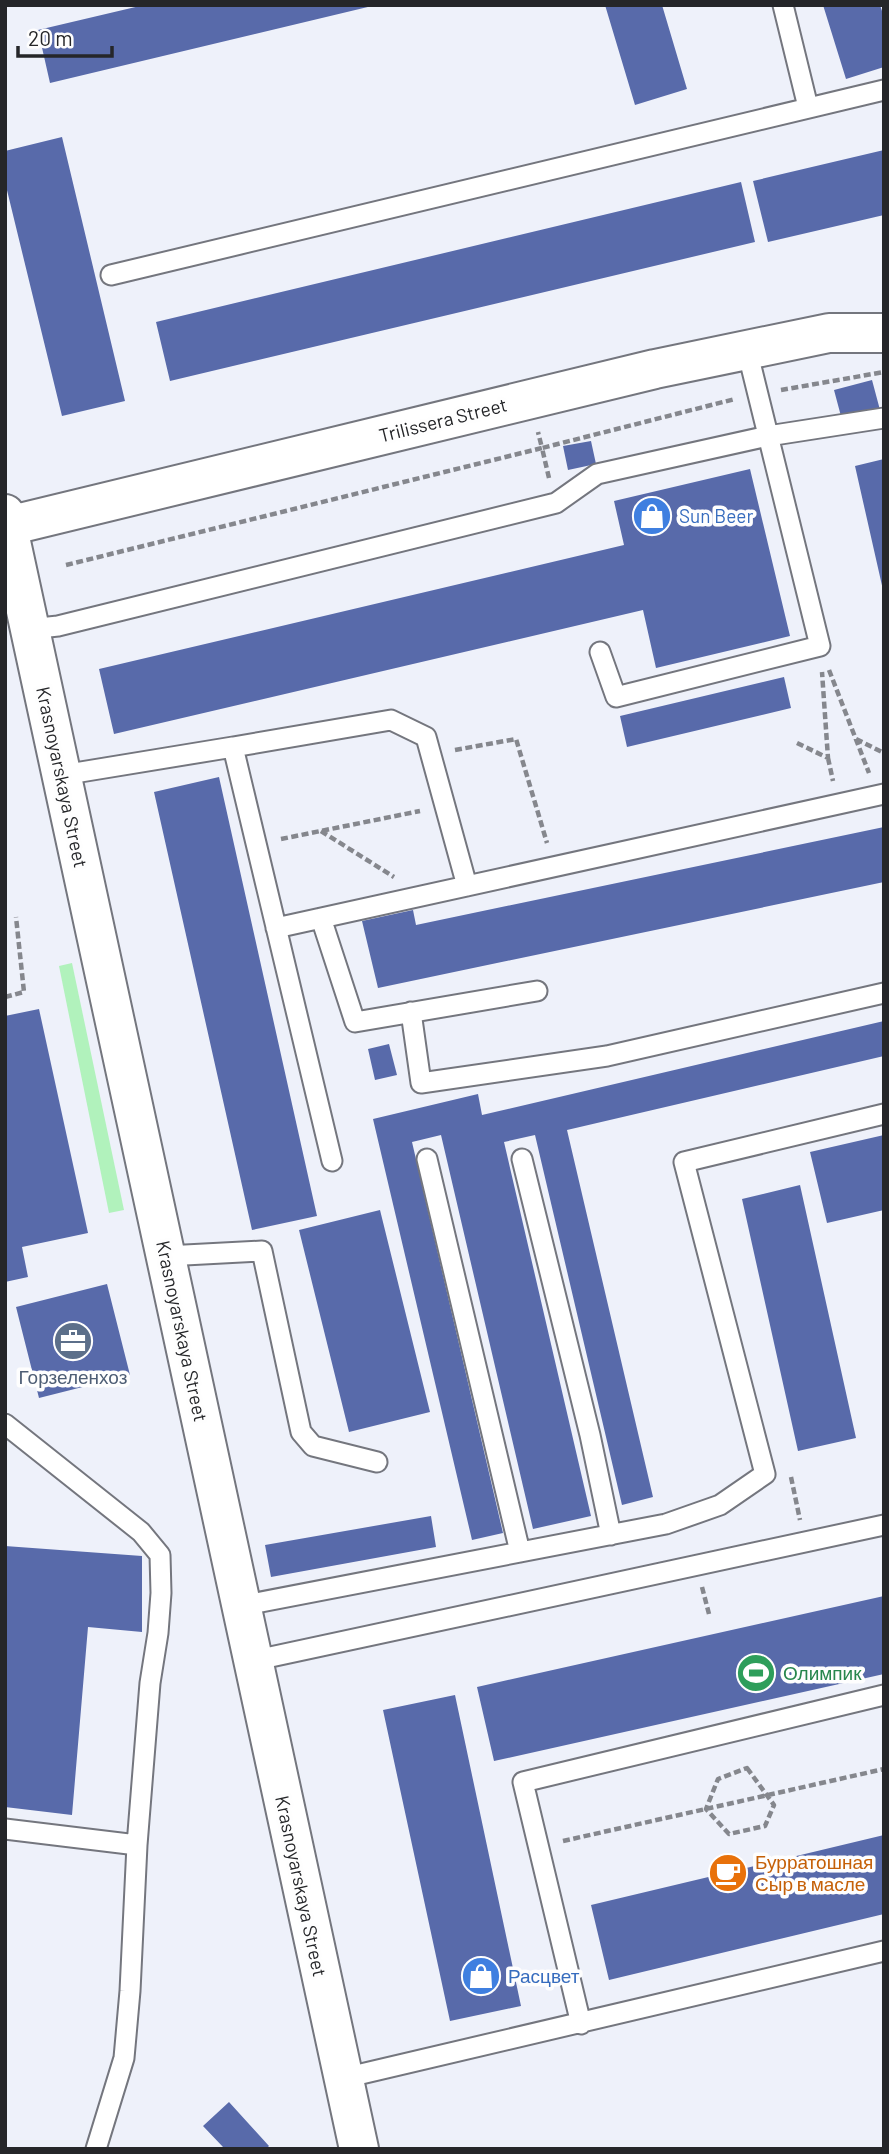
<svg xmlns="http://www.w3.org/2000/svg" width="889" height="2154" viewBox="0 0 889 2154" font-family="Barlow,sans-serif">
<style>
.green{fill:#b1f2bc}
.building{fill:#586aaa}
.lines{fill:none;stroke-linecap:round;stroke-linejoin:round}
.service-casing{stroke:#74767e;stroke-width:23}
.minor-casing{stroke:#74767e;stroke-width:42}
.tertiary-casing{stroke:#74767e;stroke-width:42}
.path{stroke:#85878d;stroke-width:4.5;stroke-dasharray:7 3.5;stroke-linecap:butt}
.service{stroke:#fff;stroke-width:19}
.minor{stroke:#fff;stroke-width:38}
.tertiary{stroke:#fff;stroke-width:38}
.labels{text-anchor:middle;stroke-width:7;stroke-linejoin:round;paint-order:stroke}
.street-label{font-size:19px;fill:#252629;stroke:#fefefe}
.shop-label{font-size:19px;fill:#366cbe;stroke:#fefefe;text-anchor:start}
.service-label{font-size:19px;fill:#4e5e75;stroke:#fefefe}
.leisure-label{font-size:19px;fill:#27864d;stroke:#fefefe;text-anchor:start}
.food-label{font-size:19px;fill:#c56008;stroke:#fefefe;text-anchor:start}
</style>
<rect width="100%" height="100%" fill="#eef1fa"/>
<!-- green -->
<path class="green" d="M72,963L124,1210L109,1213L59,966Z"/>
<!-- building -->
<path class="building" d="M144,5H372V6L50,83L38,30Z
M605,5H662L687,89L635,105Z
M823,5H880L884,17V67L846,79Z
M62,137L125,401L62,416L5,182V151Z
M884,150V215L768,242L753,181Z
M741,182L755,242L170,381L156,322Z
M872,380L880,410L842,420L834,390Z
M591,441L596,464L568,470L563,446Z
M884,459V589L883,590L855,466Z
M750,469L790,636L656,668L643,610L114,734L99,669L624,545L614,501Z
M784,677L791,708L627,747L620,716Z
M219,777L317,1216L252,1230L154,792Z
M884,827V882L378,988L362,921L413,910L416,925Z
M39,1009L88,1233L22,1247L28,1277L5,1282V1016Z
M884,1021V1056L567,1130L653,1497L622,1505L535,1135L504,1142L591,1516L533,1529L441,1135L412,1142L503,1533L472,1540L373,1119L478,1094L482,1115Z
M389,1044L397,1075L375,1080L368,1049Z
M884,1135V1210L827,1223L810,1152Z
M800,1185L856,1438L798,1451L742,1199Z
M380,1210L430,1412L349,1432L299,1230Z
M107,1284L130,1375L39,1398L16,1307Z
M431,1516L436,1547L271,1577L265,1545Z
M5,1546L142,1556V1632L88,1627L72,1815L5,1807Z
M884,1596V1674L494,1761L477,1687Z
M455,1695L521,2006L450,2021L383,1710Z
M884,1835V1914L609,1980L591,1905Z
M229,2102L269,2146L266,2149H221L223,2147L203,2126Z"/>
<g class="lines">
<!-- service casing -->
<g class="service-casing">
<path id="service" d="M783,5L808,107
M111,275L884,90
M30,629L58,626L556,503L597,474L768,436L884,418
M600,652L616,697L820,646L747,350
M233,747L391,720L426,737L467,886
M62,775L233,747L332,1161
M321,918L355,1022L537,991
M276,928L884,794
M411,1012L421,1083L607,1056L884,993
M427,1159L520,1552
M522,1159L590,1435L611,1535
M166,1256L262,1251L301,1432L313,1446L377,1462
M5,1424L141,1532L160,1555L161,1593L158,1633L150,1683L137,1845L130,1991L124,2058L96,2149
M240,1606L666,1524L720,1505L765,1474L684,1162L884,1114
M252,1661L884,1525
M5,1829L137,1845
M581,2024L523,1782L884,1695
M344,2078L884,1951"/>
</g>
<!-- minor casing -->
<g class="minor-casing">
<path id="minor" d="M8,526L655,369L829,333H884"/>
</g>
<!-- tertiary casing -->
<g class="tertiary-casing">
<path id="tertiary" d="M5,514L359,2149"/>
</g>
<!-- path -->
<path class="path" d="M781,390L884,372
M549,478L542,448L735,399
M66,565L542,448L538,432
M829,670L869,773
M856,739L884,753
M797,743L828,758L822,672
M455,750L516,739L547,843
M828,758L833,781
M321,831L394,877
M281,839L420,811
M5,997L24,992L16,917
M791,1477L800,1520
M702,1587L709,1614
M747,1768L774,1805L765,1826L729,1834L706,1809L718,1779Z
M563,1841L884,1769"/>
<!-- service -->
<use href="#service" class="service"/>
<!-- minor -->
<use href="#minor" class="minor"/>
<!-- tertiary -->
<use href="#tertiary" class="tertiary"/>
</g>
<!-- icons -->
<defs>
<g id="shop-disc" transform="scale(2.0125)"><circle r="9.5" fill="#3f7fe0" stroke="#fefefe"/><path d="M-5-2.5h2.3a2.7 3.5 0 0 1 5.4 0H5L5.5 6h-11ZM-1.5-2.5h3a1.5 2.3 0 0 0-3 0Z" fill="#fff"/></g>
<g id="office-disc" transform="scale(2.0125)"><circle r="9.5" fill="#5c6f8a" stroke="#fefefe"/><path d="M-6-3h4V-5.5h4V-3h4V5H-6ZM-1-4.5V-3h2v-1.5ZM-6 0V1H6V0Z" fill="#fff"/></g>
<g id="stadium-disc" transform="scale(2.0125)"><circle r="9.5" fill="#2e9e5b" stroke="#fefefe"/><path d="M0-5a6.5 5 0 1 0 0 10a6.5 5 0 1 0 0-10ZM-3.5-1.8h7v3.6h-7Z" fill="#fff"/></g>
<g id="cafe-disc" transform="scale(2.0125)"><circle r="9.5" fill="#e8710a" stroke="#fefefe"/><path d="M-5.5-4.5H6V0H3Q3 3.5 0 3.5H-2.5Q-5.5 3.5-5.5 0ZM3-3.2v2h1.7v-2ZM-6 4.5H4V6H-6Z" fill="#fff"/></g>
</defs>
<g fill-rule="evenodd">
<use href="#shop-disc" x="652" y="516"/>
<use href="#office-disc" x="73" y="1341"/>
<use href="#stadium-disc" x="756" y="1673"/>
<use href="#cafe-disc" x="728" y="1873"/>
<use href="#shop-disc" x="481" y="1976"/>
</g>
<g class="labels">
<!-- street labels -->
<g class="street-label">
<text transform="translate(443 420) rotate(-14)" y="7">Trilissera Street</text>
<text transform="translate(62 777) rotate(78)" y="7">Krasnoyarskaya Street</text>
<text transform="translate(182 1331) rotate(78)" y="7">Krasnoyarskaya Street</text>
<text transform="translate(301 1886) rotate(78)" y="7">Krasnoyarskaya Street</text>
</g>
<!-- shop labels -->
<g class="shop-label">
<text x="679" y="523">Sun Beer</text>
<text x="508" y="1983">Расцвет</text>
</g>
<!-- service labels -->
<g class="service-label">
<text x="73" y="1384">Горзеленхоз</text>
</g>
<!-- leisure labels -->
<g class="leisure-label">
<text x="783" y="1680">Олимпик</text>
</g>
<!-- food labels -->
<g class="food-label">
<text x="755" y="1869">Бурратошная<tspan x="755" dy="22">Сыр в масле</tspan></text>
</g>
</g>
<!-- border -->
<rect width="889" height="2154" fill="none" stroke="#252629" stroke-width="14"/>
<!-- scale -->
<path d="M18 46v10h94v-10" fill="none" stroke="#252629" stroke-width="3.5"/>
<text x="28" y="46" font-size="21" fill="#252629" stroke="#fefefe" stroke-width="5" paint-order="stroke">20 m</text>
</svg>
